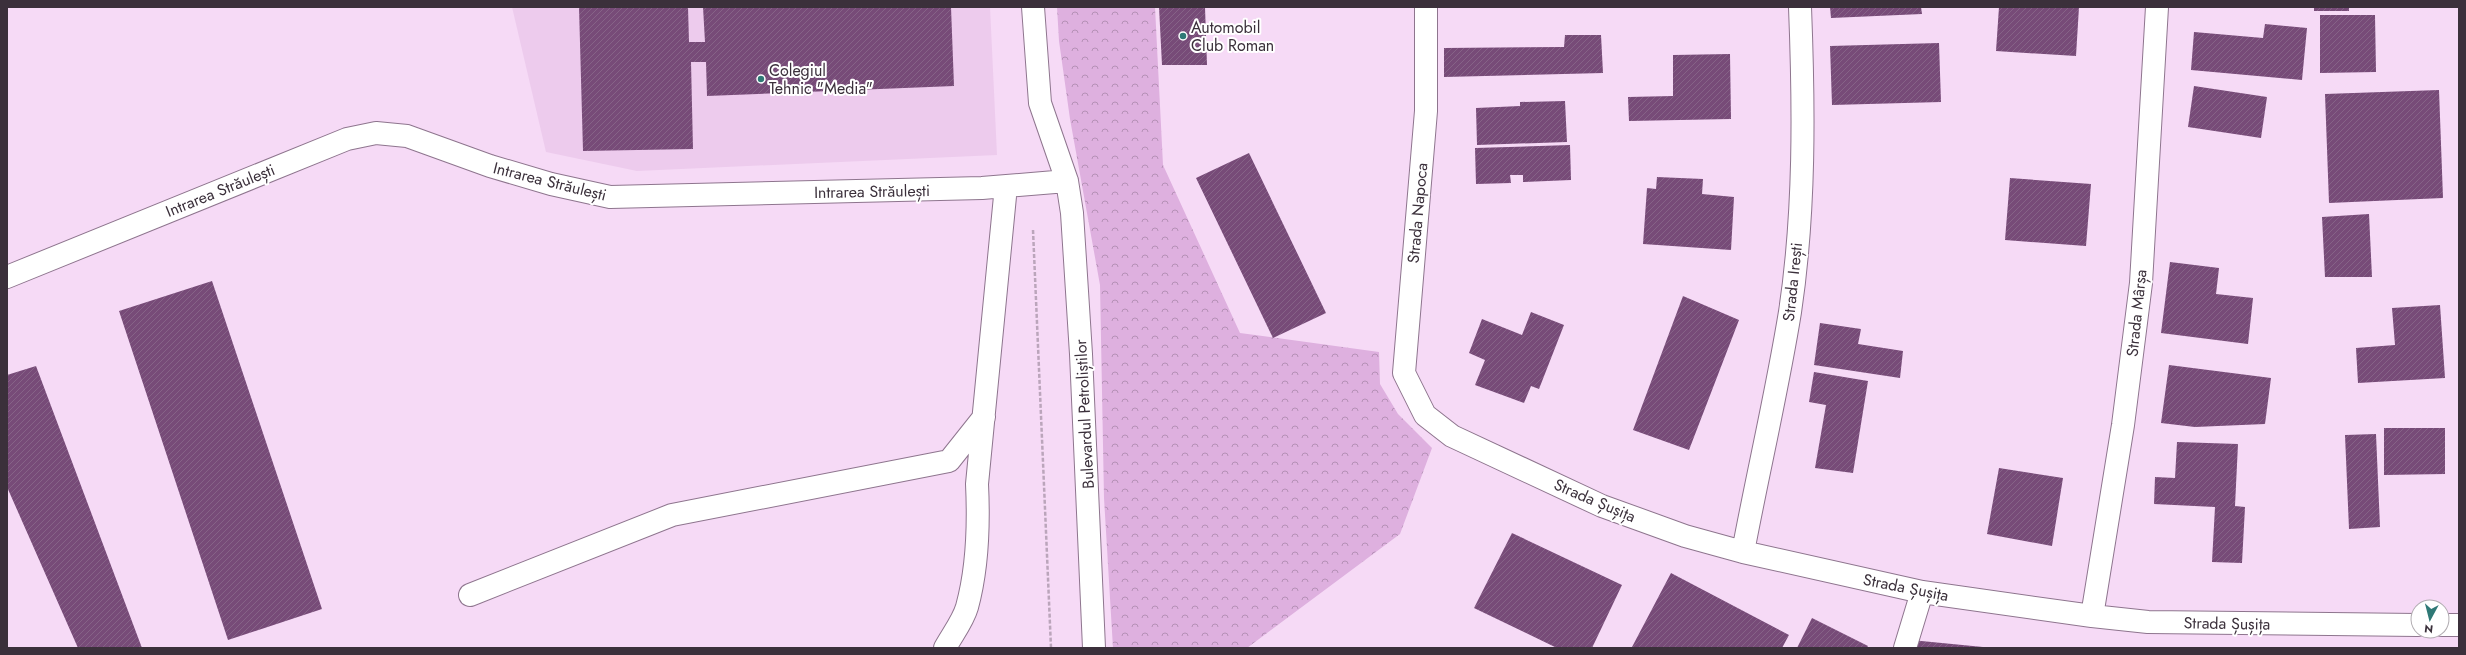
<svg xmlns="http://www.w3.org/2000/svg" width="2466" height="655" viewBox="0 0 2466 655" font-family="Jost,sans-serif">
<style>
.built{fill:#edcbed}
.forest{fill:url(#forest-crowns)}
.building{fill:url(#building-hatch)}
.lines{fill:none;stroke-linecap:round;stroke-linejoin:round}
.minor-casing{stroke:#8e758e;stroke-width:24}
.path{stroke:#bba5bb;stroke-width:2.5;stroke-dasharray:4 2;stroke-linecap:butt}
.minor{stroke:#fff;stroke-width:22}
.poi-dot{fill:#2f7976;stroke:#fff;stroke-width:1.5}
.labels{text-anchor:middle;stroke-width:4;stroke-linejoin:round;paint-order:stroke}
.poi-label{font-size:16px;fill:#3b303b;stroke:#fff;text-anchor:start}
.street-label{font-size:16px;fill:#3b303b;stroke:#fff}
</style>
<defs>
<pattern id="forest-crowns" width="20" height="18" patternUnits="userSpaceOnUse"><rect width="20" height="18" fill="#deb0df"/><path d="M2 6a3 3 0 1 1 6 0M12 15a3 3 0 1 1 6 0" fill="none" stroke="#b590b6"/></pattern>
<pattern id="building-hatch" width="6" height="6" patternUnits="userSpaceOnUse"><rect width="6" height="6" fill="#774b78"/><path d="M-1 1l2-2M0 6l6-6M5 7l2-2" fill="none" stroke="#866387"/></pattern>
</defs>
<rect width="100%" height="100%" fill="#f6daf6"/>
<!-- built -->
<path class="built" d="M512,7H990L997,155L637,171L546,152Z"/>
<!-- forest -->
<path class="forest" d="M1057,7H1155L1163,165L1240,333L1379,352L1380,384L1398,414L1432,448L1400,534L1247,648H1113L1104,498L1100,285L1070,119L1059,41Z"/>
<!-- building -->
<path class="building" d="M579,7H688L689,42H705L703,7H951L954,86L707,96L706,62H691L693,149L583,151Z
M1159,7H1205L1207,65H1162Z
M1830,7H1921L1922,14L1831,18Z
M1999,7H2079L2076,56L1996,51Z
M2314,7H2349V11H2314Z
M2320,15H2375L2376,72L2320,73Z
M2265,24L2307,28L2302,80L2191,70L2194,32L2263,38Z
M1565,35H1601L1603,73L1444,77V48L1564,47Z
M1939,43L1941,102L1832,105L1830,46Z
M1730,54L1731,119L1629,121L1628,97L1673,96V55Z
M2194,86L2267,97L2261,138L2188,127Z
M2439,90L2443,198L2329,203L2325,94Z
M1565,101L1567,142L1477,145L1476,108L1520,106V102Z
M1570,145L1571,180L1523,182V175H1510L1511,183L1476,184L1475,148Z
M1249,153L1326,313L1273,338L1196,178Z
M1657,177L1703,179L1702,194L1734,197L1731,250L1643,244L1647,188L1656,189Z
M2010,178L2091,184L2086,246L2005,240Z
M2369,214L2372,277H2325L2322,217Z
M2170,262L2219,268L2216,294L2253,298L2248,344L2161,333Z
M212,281L322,609L228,640L119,311Z
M1683,296L1739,320L1689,450L1633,430Z
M2440,305L2445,378L2358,383L2356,348L2395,345L2392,308Z
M1531,312L1564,325L1539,389L1531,386L1524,403L1475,385L1485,360L1469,353L1482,319L1522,335Z
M1820,323L1861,329L1858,344L1903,351L1900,378L1814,365Z
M2169,365L2271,378L2265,424L2195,427L2161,423Z
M36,366L142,648H78L7,487V375Z
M1814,372L1868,381L1853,473L1815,468L1826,405L1809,402Z
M2384,428H2445V474L2384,475Z
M2376,434L2380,527L2349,529L2345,435Z
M2177,442L2238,444L2235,506L2245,507L2242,563L2212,562L2215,507L2154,504L2155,477L2175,478Z
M1999,468L2063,478L2052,546L1987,534Z
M1512,533L1622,585L1592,648H1557L1474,608Z
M1671,573L1789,635L1782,648L1632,647Z
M1812,618L1868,646L1867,648H1797Z
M1911,640L1983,647V648H1910Z"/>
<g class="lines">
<!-- minor casing -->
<g class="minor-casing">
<path id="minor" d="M1033,7L1040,103L1067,181L1072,213L1081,354L1094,648
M1426,7V111L1404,373L1425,415L1452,436L1602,506L1685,536L1743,552L1922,592L2092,616L2148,622L2418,625
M7,277L347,139L376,133L407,136L490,166L551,184L610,197L982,188L1067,181
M1743,552C1758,472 1777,392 1790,312C1805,212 1804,108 1800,7
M470,595L672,515L949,461L984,417
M2092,616L2123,425L2141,283L2157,7
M2442,625H2459
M945,648C952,635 963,621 967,607C978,567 979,525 977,484L1006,186
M1905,648L1922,592"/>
</g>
<!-- path -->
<path class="path" d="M1033,230L1051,648"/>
<!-- minor -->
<use href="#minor" class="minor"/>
</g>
<!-- markers -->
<g class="poi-dot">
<circle cx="1183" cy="36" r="4"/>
<circle cx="761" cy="79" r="4"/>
</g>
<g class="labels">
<!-- poi labels -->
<g class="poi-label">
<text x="1191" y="33">Automobil<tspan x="1191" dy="18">Club Roman</tspan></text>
<text x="769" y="76">Colegiul<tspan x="769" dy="18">Tehnic "Media"</tspan></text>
</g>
<!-- street labels -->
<g class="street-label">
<text transform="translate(550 181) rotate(14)" y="6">Intrarea Străulești</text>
<text transform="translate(220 190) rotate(-22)" y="6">Intrarea Străulești</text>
<text transform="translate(872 191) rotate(-1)" y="6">Intrarea Străulești</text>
<text transform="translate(1417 213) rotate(-85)" y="6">Strada Napoca</text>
<text transform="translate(1792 282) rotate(-84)" y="6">Strada Irești</text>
<text transform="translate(2136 313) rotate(-84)" y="6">Strada Mârșa</text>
<text transform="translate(1084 414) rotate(-93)" y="6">Bulevardul Petroliștilor</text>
<text transform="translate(1595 500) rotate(23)" y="6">Strada Șușița</text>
<text transform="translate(1906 587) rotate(11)" y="6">Strada Șușița</text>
<text transform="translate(2227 623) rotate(1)" y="6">Strada Șușița</text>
</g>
</g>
<!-- border -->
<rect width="2466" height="655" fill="none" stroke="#3b303b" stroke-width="16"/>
<!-- north arrow -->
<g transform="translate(2430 619) rotate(187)"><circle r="19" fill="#ffffff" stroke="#b1acb1"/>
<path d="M0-3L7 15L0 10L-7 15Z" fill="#2f7976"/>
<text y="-6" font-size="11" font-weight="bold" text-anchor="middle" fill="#3b303b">N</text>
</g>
</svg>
